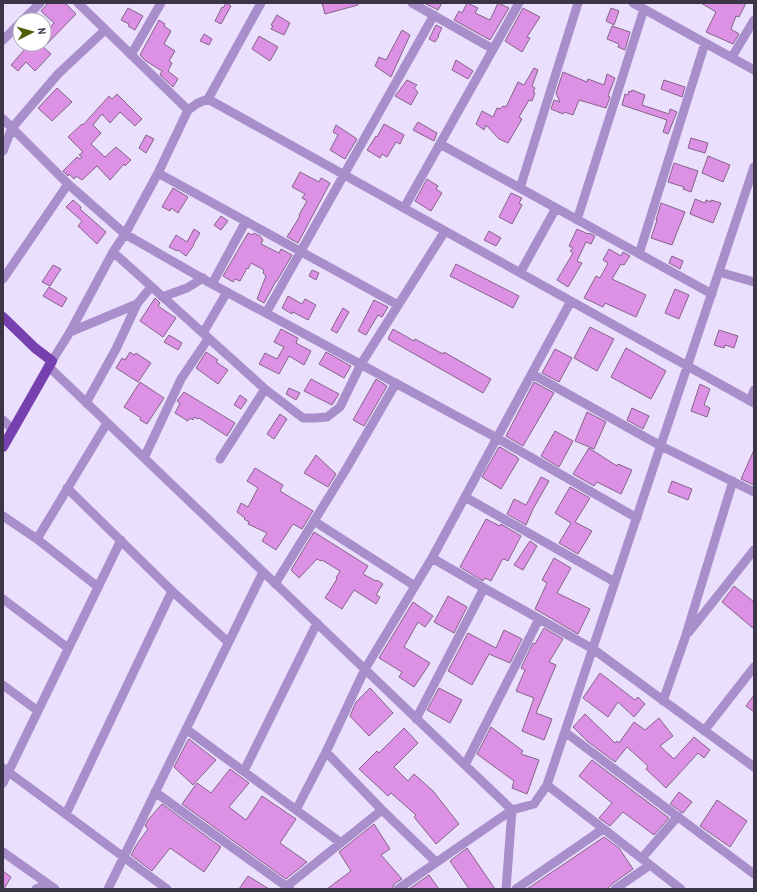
<svg xmlns="http://www.w3.org/2000/svg" width="757" height="892" viewBox="0 0 757 892" font-family="'Archivo Narrow',sans-serif">
<style>
.building{fill:#dd91e5;stroke:#856489}
.lines{fill:none;stroke-linecap:round;stroke-linejoin:round}
.minor{stroke:#a88fcb;stroke-width:9}
.major{stroke:#7740af;stroke-width:10}
</style>
<rect width="100%" height="100%" fill="#eadffc"/>
<!-- building -->
<path class="building" d="M48,3H65L76,14L44,47V34L54,23L41,11Z
M226,3L231,6L221,24L215,21L222,7L223,8Z
M322,3H358V5L325,14Z
M424,3H442L438,10Z
M467,3L478,8L475,13L490,20L498,3L509,8L490,40L454,20L459,11L462,13Z
M701,3H746L739,17L736,16L731,29L739,34L733,44L706,32L716,12Z
M128,8L143,16L135,30L128,26L129,24L121,20Z
M523,8L540,17L527,37L530,38L522,52L505,41Z
M611,8L619,11L614,25L606,21Z
M277,15L290,23L284,35L271,29L273,26L271,25Z
M159,20L165,24L164,26L171,31L164,44L175,51L169,61L172,63L168,71L178,79L173,87L160,75L162,71L146,61L140,55Z
M436,25L442,28L438,36H439L435,42L429,39Z
M612,26L630,32L625,50L618,47L619,44L607,39Z
M402,30L410,35L391,77L375,66L379,57L386,60Z
M204,34L212,39L209,45L200,41Z
M259,36L278,47L270,61L252,49Z
M19,44H40L51,54L35,71L26,62L18,71L11,65L25,49Z
M456,60L473,71L468,79L452,70Z
M534,68L538,70L532,86L535,88L533,92L535,93L532,101L529,100L519,117L522,119L508,143L499,139L486,125L484,130L476,124L482,111L493,117L497,108L500,109L503,106L506,107L518,82L524,85Z
M563,72L587,82L588,79L604,85L607,74L615,78L608,96L610,97L606,108L579,100L573,115L564,112L563,114L551,109L554,100L560,102L556,93Z
M407,80L417,85L414,88L418,92L411,105L395,96Z
M664,80L685,87L682,97L661,89Z
M57,88L72,102L52,121L38,108Z
M632,90L645,95L642,105L669,114L670,109L677,112L668,134L663,132L667,120L622,105L625,94L628,95L629,91L631,92Z
M117,94L142,119L135,126L120,112L110,123L102,114L93,125L101,133L91,144L105,157L116,147L131,160L125,166L124,164L110,180L97,166L82,180L76,176L74,179L69,174L68,176L63,171L77,157L80,159L82,157L79,155L83,152L68,137L82,124L83,125L109,96L112,99Z
M418,122L437,133L434,141L413,130Z
M384,124L404,135L400,144L396,142L387,157L382,154L380,158L367,150L376,136L377,137Z
M336,125L357,139L345,159L330,150L338,135L333,132Z
M146,135L154,139L146,153L139,148Z
M691,138L708,143L705,153L688,148Z
M708,156L730,165L723,182L702,173Z
M674,163L698,171L691,192L683,189L684,187L668,182Z
M300,172L319,182L321,178L330,183L298,243L287,237L300,216L299,215L307,201L302,198L305,194L292,187Z
M427,179L438,186L436,189L442,193L431,211L415,201Z
M173,188L188,197L178,213L171,208L170,211L162,207Z
M511,193L522,198L519,203L522,205L512,224L499,217Z
M695,199L705,203L706,200L711,202V200L721,203L713,223L690,214Z
M73,200L81,207L80,209L106,232L97,244L78,226L82,221L66,207Z
M661,203L685,212L672,245L651,238L657,220H656Z
M221,216L228,221L221,230L214,225Z
M194,229L200,233L193,245H194L186,256L178,250L177,251L169,247L176,235L187,242Z
M577,229L588,234L589,233L595,236L591,244L586,242L577,261L582,263L568,287L557,280L573,253L570,251L573,248L569,246Z
M489,231L501,238L496,246L484,240Z
M248,233L252,235L254,233L260,236L263,240L261,244L279,253L281,249L292,255L277,281H276L264,303L257,299L266,276L263,273L264,270L251,263L248,269L247,268L240,281L235,279L233,282L223,276Z
M609,249L621,256L623,252L630,256L624,265L621,264L612,279L646,295L636,317L605,303L603,307L584,298L596,276L600,278L608,263L603,260Z
M672,256L683,261L680,269L669,263Z
M456,264L519,296L513,308L450,276Z
M53,265L61,269L50,286L42,282Z
M312,270L319,273L316,280L309,276Z
M49,287L67,298L62,307L43,296Z
M675,289L689,295L679,319L665,313Z
M288,296L302,304L305,299L316,305L308,320L293,312L292,314L282,308Z
M155,298L160,303L158,306L176,318L163,337L140,321Z
M374,300L388,307L382,317L378,315L366,335L358,331Z
M343,308L349,312L337,333L331,330Z
M590,327L614,339L597,371L574,358Z
M281,329L298,338L296,343L311,351L304,365L289,356L279,374L259,364L265,353L277,359L284,347L274,342Z
M393,329L414,341L415,339L443,354L444,352L491,379L483,393L388,339Z
M719,330L738,336L734,348L725,345L724,348L714,345Z
M169,335L182,343L178,350L164,342Z
M626,348L666,371L651,399L611,377Z
M555,349L572,358L559,382L542,373Z
M130,352L134,355L136,353L151,363L138,382L116,368L122,358L125,360Z
M206,352L218,360L216,362L228,370L218,384L196,368Z
M326,352L351,366L344,378L319,364Z
M311,379L339,394L332,405L304,391Z
M376,379L387,386L364,426L353,420Z
M140,382L164,398L147,424L140,420L141,418L124,407Z
M534,382L554,393L523,446L506,436Z
M700,384L710,389L704,405L710,408L707,417L691,411Z
M289,388L300,393L296,400L286,394Z
M184,392L235,423L227,436L199,418L198,419L194,417L193,420L190,418L188,421L175,413L180,403L177,401Z
M240,395L247,400L241,409L234,405Z
M632,408L649,416L643,429L627,420Z
M587,412L606,422L594,449L575,441Z
M280,414L287,419L274,439L267,434Z
M555,431L573,441L559,467L541,456Z
M499,447H500L517,457V458L519,459L501,489L482,477Z
M589,448L617,466L618,464L632,470L621,494L597,482L594,486L573,474Z
M754,450V485L741,479Z
M316,455L336,474L328,487L304,473Z
M255,468L283,485L280,491L313,511L302,529L293,524L276,550L262,541L267,533L248,524L249,522L244,519L245,518L237,512L241,503L248,507L258,488L247,481Z
M541,477L549,481L533,509L526,525L507,514L514,499L526,505Z
M672,481L692,489L688,500L668,492Z
M570,487L590,498L575,522L592,531L578,554L559,543L571,523L555,513Z
M486,519L500,526L501,524L521,536L508,561L504,559L502,560L491,581L485,578L483,581L460,567Z
M314,532L368,566L363,574L376,581L377,580L383,584L376,595L380,597L376,604L354,590L342,609L325,598L337,579L336,578L340,571L322,560L321,561L317,559L299,578L291,570Z
M530,541L537,546L523,570L514,565Z
M554,558L571,568L557,593L590,609L578,634L535,609L547,583L542,580Z
M734,586L754,602V629L722,602Z
M448,596L467,607L454,633L434,622Z
M413,602L433,616L425,627L418,622L404,647L430,663L414,687L399,677L402,672L379,658Z
M544,628L563,639L549,662L556,665L536,713L552,719L544,740L522,731L534,698L516,691L525,670L521,668L533,643L535,644Z
M504,630L522,639L510,663L489,654L472,685L448,671L468,633L496,648Z
M600,673L635,700L638,697L645,704L634,717L618,702L608,717L583,698Z
M370,688L393,713L369,736L350,716L356,702Z
M439,688L462,700L450,723L427,710Z
M754,695V712L746,706Z
M585,714L615,743L617,741L619,743L634,722L645,730L659,718L673,736L660,746L674,759L694,737L710,750L704,758L698,753L666,788L646,769L648,766L627,747L615,762L587,741L573,727Z
M491,727L523,751L521,754L539,760L527,794L512,788L514,781L477,754Z
M404,728L418,743L394,767L408,781L414,774L433,791L459,824L436,844L414,817L416,815L391,793L388,796L359,769L377,751L379,753Z
M189,739L216,760L193,785L174,767L187,742Z
M592,760L669,818L654,835L623,812L610,826L599,818L612,803L579,776Z
M230,769L249,783L229,807L246,820L262,796L296,819L280,843L307,862L286,879L182,804L197,783L211,793Z
M679,792L692,802L683,813L670,804Z
M717,800L747,821L730,847L700,826Z
M162,804L221,847L204,872L170,848L152,871L131,855L137,844L148,829L145,826L148,820Z
M374,824L390,849L381,855L402,879L394,884L392,889H327L351,871L339,852Z
M604,837L619,848L633,869L612,884L607,889H527Z
M467,848L495,889H469L450,861Z
M3,871L11,877L4,889H3Z
M429,875L439,889H409Z
M248,876L269,889H239Z"/>
<g class="lines">
<!-- minor -->
<path class="minor" d="M78,3L188,110
M412,3L493,49
M633,3L754,70
M23,20L40,3
M3,40L20,23
M131,55L161,3
M732,57L754,20
M208,99L754,403
M3,119L68,184L125,234L212,284L497,438L637,518
M440,144L712,294
M3,151L12,128L58,74L105,30
M158,173L398,305
M520,188L578,3
M404,208L519,3
M577,220L644,9
M113,252L265,389L303,418H315L327,417L340,407L361,364L445,231
M639,254L705,43
M719,272L754,282
M520,273L556,208
M3,279L68,184
M212,284L246,221
M162,297L187,288L203,278
M266,313L434,15
M70,332L137,304L151,287
M203,333L227,292
M52,361L70,332L113,252L125,234L158,173L188,110L198,103L208,99L261,3
M48,366L512,810L506,889
M532,374L661,446L754,492
M750,401L754,390
M86,403L116,349L137,304
M3,420L13,430
M144,458L181,379L208,339
M220,459L265,389
M67,488L172,591L228,642
M465,497L615,582
M3,516L37,539L98,587
M314,521L415,586
M37,539L107,423
M432,558L484,588
M275,584L345,471L396,383
M3,599L68,648
M689,632L754,550
M3,685L38,711
M663,701L685,638L733,481
M416,719L484,588L593,649L754,767
M186,729L341,843
M704,731L754,667
M565,732L754,874
M326,752L382,810L436,862
M465,765L539,619
M3,768L167,889
M244,771L317,623
M3,783L121,540
M547,785L681,889
M155,792L290,889
M296,810L326,752L365,669L432,558L571,301
M66,814L172,591
M3,852L55,889
M642,858L678,816
M287,886L382,810
M36,889L48,884
M108,889L263,572
M398,889L512,810L534,804L547,785L754,167
M516,889L603,829
M615,889L650,865"/>
<!-- major -->
<path class="major" d="M3,317L35,348L52,361L3,447"/>
</g>
<!-- border -->
<rect width="757" height="892" fill="none" stroke="#3c3548" stroke-width="8"/>
<!-- north arrow -->
<g transform="translate(32 32) rotate(84)"><circle r="19" fill="#ffffff" stroke="#b1aeb6"/>
<path d="M0-3L7 15L0 10L-7 15Z" fill="#4b5f07"/>
<text y="-6" font-size="11" font-weight="bold" text-anchor="middle" fill="#3c3548">N</text>
</g>
</svg>
